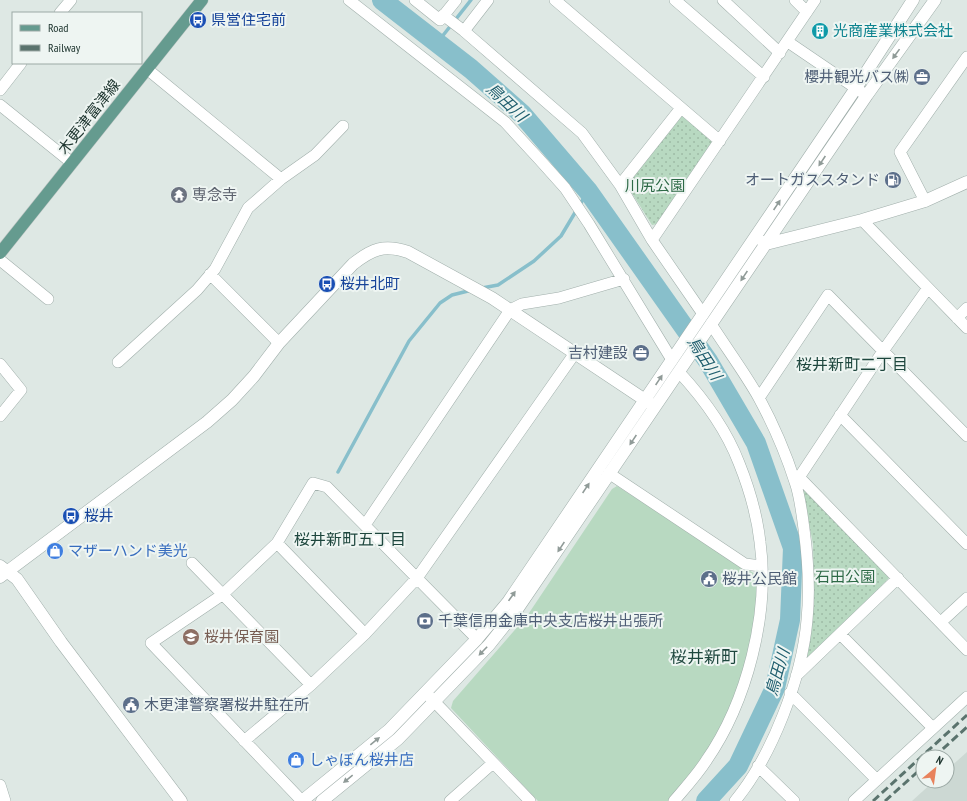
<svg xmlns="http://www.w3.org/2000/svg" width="967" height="801" viewBox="0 0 967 801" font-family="'PT Sans Narrow','Noto Sans JP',sans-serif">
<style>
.built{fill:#ccd8d3}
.grass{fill:url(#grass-dots)}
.garden{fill:#b8d9c1}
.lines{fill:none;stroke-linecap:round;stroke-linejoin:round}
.stream{stroke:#88bfcb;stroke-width:3.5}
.river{stroke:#88bfcb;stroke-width:20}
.minor-casing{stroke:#a1afab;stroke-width:12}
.tertiary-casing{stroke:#a1afab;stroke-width:13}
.primary-casing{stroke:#bcc3c1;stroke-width:13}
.minor{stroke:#fff;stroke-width:11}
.tertiary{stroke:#fff;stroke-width:12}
.primary{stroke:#659b8f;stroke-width:12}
.rail{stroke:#5a736d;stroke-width:3;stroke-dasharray:8 4;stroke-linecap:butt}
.oneway{fill:#909b98}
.labels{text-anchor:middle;stroke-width:4;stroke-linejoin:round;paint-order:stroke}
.transit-label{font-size:15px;fill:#164399;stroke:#eef5f2;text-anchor:start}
.culture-label{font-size:15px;fill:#0d838f;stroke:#eef5f2;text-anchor:start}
.service-label{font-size:15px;fill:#4e5e75;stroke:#eef5f2;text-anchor:end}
.street-label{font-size:15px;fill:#203731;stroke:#eef5f2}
.park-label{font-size:15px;fill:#2e6a47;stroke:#eef5f2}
.worship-label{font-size:15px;fill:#5b616d;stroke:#eef5f2;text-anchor:start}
.shop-label{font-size:15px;fill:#366cbe;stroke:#eef5f2;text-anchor:start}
.education-label{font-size:15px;fill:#785e54;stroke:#eef5f2;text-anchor:start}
.water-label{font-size:16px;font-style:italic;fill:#1f5e6e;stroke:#eef5f2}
.neighbourhood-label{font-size:16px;fill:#1e473e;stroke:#eef5f2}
.quarter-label{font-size:17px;fill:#1e473e;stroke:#eef5f2}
</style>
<defs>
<pattern id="grass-dots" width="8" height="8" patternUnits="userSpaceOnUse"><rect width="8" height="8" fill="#b8d9c1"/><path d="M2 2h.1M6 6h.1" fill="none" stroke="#9ebba6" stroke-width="1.8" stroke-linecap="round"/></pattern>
</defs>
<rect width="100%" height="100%" fill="#dee8e4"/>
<!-- built -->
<path class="built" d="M967,752V801H912L934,781H947V770Z"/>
<!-- grass -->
<path class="grass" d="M683,116L712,142L657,224L652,225L628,187L629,182L679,117Z
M801,483L889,578L804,664L814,602L813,544Z"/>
<!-- garden -->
<path class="garden" d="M617,486L755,574L757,587L755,626L736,698L704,759L669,801H538L451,708L453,701L527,616L612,489Z"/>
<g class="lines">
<!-- stream -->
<path class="stream" d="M437,43L471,0
M482,288L498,285L534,261L561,236L588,191
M338,472L409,341L440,303L452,295L472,290"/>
<!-- river -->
<path class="river" d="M382,0L471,69L522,114L588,191L708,361L756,443L793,548L790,620L775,688L738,766L706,801"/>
<!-- minor casing -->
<g class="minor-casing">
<path id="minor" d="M349,0L505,122L539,159L565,188L589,224L672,360
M415,0L440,20L456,0
M488,0L464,31L582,133L620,185L652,240L703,314
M555,0L720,141
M675,0L764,77
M723,0L780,53
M795,0L807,12
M60,13L71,0
M443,15L464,31
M788,42L863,93
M147,69L281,179
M0,90L21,63
M0,105L72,163
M620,185L681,108
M925,201L900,152L967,57
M862,220L967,328
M652,240L815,0
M0,260L48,299
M210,274L279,343
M957,318L967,308
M711,324C727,349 745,373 759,398C773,424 786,454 795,482C800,496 802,514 804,529C808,559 810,590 807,620C802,678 772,756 735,801
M118,362L197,290L215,269L248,208L281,179L315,155L343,126
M0,364L21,390L0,416
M759,398L828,295L967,436
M840,415L967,544
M610,474L745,564L761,566
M799,477L967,650
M796,482L883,351L928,288
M365,525L510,310L522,304L559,298L624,279
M277,543L365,634
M192,563L311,685
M941,622L967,598
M840,634L933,728
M796,676L898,578
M790,693L877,780
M428,695L530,801
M244,741L311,685L365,634L417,578L575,353
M758,766L794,801
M0,785L5,801
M302,801L151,643L222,595L277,543L313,483L327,487L477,639
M450,801L493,763
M674,801C685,788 697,775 706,761C747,702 770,613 760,542C757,515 749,488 739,463C726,429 703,398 679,372
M854,801L967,697"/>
</g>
<!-- tertiary casing -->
<g class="tertiary-casing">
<path id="tertiary" d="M763,242L766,244L862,220L925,201L967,182
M0,566L17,579L61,642L181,801
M0,577L207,422L232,400L254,376L279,343L353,264C372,249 384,244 408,252L492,298L651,404
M302,801L389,730L477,639L508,602L856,88L913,0
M322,801L398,739L489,645L516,611L867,95L935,0"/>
</g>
<!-- primary casing -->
<g class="primary-casing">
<path id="primary" d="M0,253L202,0"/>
</g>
<!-- minor -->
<use href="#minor" class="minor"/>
<!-- tertiary -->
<use href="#tertiary" class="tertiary"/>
<!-- primary -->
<use href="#primary" class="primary"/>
<!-- rail -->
<path class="rail" d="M934,757L967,727
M873,801L967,715
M885,801L923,767"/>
</g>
<!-- one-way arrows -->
<defs><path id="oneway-solid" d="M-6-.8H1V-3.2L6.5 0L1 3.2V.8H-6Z"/></defs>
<g class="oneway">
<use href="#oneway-solid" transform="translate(896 54) rotate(126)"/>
<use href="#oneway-solid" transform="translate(822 161) rotate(124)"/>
<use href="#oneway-solid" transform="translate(777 205) rotate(-56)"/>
<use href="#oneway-solid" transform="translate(744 276) rotate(124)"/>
<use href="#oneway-solid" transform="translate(659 380) rotate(-56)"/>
<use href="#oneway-solid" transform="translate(633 440) rotate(124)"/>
<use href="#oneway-solid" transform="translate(586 488) rotate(-56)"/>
<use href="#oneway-solid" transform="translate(561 547) rotate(124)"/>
<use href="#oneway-solid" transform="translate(512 596) rotate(-55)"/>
<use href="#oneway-solid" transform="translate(483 651) rotate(134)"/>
<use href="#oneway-solid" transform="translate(375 741) rotate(-39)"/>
<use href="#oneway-solid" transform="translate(348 779) rotate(141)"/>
</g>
<!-- icons -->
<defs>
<g id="bus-disc" transform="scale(0.9)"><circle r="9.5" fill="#1a4fb4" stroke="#eef5f2"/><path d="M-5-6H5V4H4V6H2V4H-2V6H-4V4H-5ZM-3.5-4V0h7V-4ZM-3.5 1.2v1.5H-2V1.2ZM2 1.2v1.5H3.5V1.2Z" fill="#fff"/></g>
<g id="building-disc" transform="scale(0.9)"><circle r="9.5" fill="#0f9aa8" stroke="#eef5f2"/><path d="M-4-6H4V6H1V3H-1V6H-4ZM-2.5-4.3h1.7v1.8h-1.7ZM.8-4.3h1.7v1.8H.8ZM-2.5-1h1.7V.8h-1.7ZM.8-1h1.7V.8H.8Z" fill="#fff"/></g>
<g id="office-disc" transform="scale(0.9)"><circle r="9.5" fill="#5c6f8a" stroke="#eef5f2"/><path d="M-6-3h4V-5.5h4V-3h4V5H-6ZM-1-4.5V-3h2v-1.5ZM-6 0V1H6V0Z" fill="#fff"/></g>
<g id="fuel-disc" transform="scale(0.9)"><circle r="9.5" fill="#5c6f8a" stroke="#eef5f2"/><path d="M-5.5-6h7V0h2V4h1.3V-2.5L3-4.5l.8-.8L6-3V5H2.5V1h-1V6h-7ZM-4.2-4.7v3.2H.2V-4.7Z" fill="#fff"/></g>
<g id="temple-disc" transform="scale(0.9)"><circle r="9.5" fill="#6b7280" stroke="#eef5f2"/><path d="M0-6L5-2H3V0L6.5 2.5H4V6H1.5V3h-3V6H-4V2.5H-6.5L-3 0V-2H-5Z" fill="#fff"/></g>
<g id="shop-disc" transform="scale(0.9)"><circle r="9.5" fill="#3f7fe0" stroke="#eef5f2"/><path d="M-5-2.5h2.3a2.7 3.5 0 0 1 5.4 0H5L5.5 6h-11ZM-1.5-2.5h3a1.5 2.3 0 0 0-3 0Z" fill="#fff"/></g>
<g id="civic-disc" transform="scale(0.9)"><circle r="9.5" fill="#5c6f8a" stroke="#eef5f2"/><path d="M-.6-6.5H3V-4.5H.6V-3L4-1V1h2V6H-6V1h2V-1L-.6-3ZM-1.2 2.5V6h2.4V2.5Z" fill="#fff"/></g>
<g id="bank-disc" transform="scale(0.9)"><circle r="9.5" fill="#5c6f8a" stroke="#eef5f2"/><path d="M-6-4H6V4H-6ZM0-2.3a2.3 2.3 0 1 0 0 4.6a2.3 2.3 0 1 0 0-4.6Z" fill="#fff"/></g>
<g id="school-disc" transform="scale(0.9)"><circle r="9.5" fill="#8d6e63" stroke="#eef5f2"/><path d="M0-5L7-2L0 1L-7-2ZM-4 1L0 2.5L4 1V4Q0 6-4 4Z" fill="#fff"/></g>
</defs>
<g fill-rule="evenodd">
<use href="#bus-disc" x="198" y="20"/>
<use href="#building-disc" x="820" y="31"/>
<use href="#office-disc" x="922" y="77"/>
<use href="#fuel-disc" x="893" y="180"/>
<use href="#temple-disc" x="179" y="195"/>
<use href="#bus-disc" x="327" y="284"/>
<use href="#office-disc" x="641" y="353"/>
<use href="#bus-disc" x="71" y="516"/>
<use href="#shop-disc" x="55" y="551"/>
<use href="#civic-disc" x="709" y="579"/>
<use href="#bank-disc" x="425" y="621"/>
<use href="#school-disc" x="191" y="637"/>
<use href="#civic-disc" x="131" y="705"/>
<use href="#shop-disc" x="296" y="760"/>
</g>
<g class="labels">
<!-- transit labels -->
<g class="transit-label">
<text x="211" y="25">県営住宅前</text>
<text x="340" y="289">桜井北町</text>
<text x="84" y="521">桜井</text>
</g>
<!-- culture labels -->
<g class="culture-label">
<text x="833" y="36">光商産業株式会社</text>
</g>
<!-- service labels -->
<g class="service-label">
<text x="909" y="82">櫻井観光バス㈱</text>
<text x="880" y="185">オートガススタンド</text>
<text x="628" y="358">吉村建設</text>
<text x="722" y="584" text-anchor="start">桜井公民館</text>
<text x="438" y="626" text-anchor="start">千葉信用金庫中央支店桜井出張所</text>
<text x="144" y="710" text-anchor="start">木更津警察署桜井駐在所</text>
</g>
<!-- street labels -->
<g class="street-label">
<text transform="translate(89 117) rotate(-52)" y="5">木更津富津線</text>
</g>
<!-- park labels -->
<g class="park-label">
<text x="655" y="191">川尻公園</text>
<text x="845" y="582">石田公園</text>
</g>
<!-- worship labels -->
<g class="worship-label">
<text x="192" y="200">専念寺</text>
</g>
<!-- shop labels -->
<g class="shop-label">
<text x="68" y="556">マザーハンド美光</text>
<text x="309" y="765">しゃぼん桜井店</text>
</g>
<!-- education labels -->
<g class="education-label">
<text x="204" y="642">桜井保育園</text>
</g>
<!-- water labels -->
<g class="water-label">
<text transform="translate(507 102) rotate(43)" y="6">鳥田川</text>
<text transform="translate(705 358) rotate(57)" y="6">鳥田川</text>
<text transform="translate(777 672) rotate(-74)" y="6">鳥田川</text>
</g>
<!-- neighbourhood labels -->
<g class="neighbourhood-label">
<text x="852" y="370">桜井新町二丁目</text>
<text x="350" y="545">桜井新町五丁目</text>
</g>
<!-- quarter labels -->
<g class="quarter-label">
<text x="704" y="663">桜井新町</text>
</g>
</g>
<!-- legend -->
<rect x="12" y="12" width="130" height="52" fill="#eef5f2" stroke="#9ca9a5"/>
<rect x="20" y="25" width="20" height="6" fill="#659b8f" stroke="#9ca9a5"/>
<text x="48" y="32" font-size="12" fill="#203731">Road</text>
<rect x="20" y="45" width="20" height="6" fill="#5a736d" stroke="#9ca9a5"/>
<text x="48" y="52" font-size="12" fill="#203731">Railway</text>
<!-- north arrow -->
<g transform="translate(935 769) rotate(29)"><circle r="19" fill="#eef5f2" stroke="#9ca9a5"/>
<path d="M0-3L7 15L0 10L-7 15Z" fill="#e8825c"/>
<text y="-6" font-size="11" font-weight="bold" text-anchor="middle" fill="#203731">N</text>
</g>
</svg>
